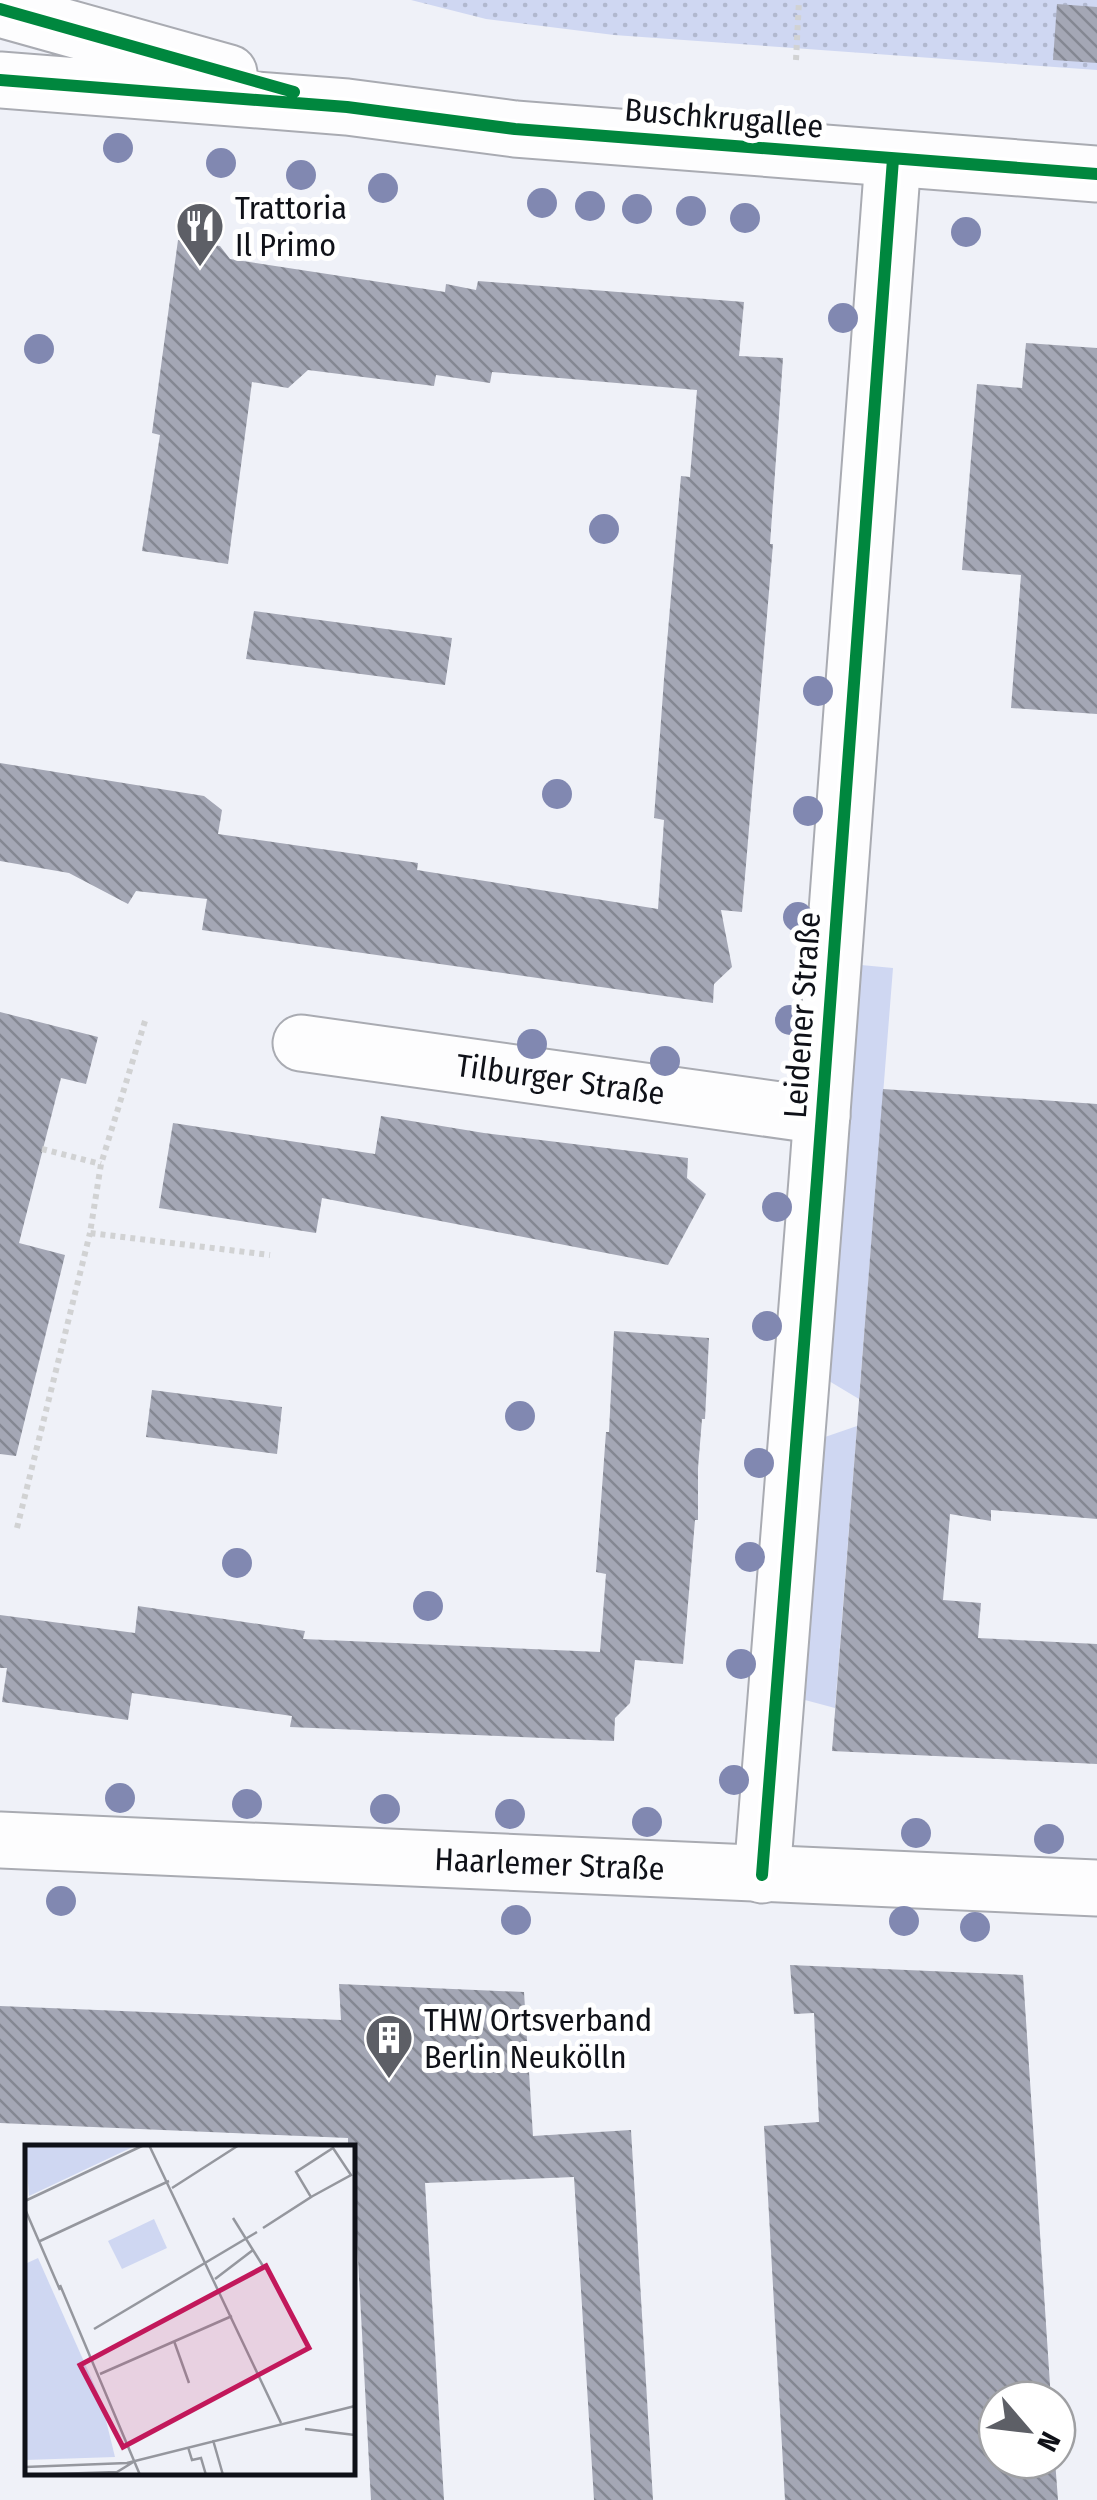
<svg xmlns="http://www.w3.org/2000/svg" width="1097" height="2500" viewBox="0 0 1097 2500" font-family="'Fira Sans Condensed',sans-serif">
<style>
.grass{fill:#cfd7f2}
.park{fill:url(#park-dots)}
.building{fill:url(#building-back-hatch)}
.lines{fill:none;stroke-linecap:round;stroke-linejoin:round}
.street-casing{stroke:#a9abb2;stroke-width:59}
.secondary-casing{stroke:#a9abb2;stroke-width:59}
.path{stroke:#d1d2d3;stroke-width:6;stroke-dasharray:5 5;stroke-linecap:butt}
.street{stroke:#fdfdfe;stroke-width:55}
.secondary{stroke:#fdfdfe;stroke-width:55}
.cycleway-casing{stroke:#fff;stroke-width:19}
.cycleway{stroke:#00873e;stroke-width:12}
.tree{fill:#8188b1}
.labels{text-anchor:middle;stroke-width:10;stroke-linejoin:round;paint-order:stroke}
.street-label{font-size:32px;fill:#0f1118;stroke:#fff}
.poi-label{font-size:32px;fill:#0f1118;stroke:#fff;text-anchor:start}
.inset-road{fill:none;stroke:#95979e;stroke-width:2.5}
.view{fill:#c2185b;fill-opacity:0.15;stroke:#c2185b;stroke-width:5}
.inset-edge{fill:none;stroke:#0f1118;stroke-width:5}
</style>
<defs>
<pattern id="park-dots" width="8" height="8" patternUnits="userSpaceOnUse" patternTransform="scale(2.5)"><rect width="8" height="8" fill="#cfd7f2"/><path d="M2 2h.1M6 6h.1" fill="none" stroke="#b1b8cf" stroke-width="1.8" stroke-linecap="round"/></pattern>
<pattern id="building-back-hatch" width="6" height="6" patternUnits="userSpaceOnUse" patternTransform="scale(2.5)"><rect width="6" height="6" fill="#a4a7b5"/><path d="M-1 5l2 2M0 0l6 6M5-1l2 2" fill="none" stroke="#848792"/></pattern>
</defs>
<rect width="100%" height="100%" fill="#eff1f8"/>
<!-- grass -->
<path class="grass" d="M861,965L893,968L859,1399L829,1381Z
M857,1426L835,1708L805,1700L825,1437Z"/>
<!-- park -->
<path class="park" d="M411,0H1097V70L614,35L486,19Z"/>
<!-- building -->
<path class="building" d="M1057,4L1097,7V63L1053,60Z
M178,240L220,246L230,259L445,292L446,284L476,290L478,281L744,302L739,356L783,358L770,544H773L742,912L721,910L732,967L714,984L713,1003L202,930L207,899L136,891L128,904L69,873L0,861V763L204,796L222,810L218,834L418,863L417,870L658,909L664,820L654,818L664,679L681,476L690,477L697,390L492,372L490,383L436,375L434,386L308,370L288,388L252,382L228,564L142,551L160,435L152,433Z
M1026,343L1097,348V714L1011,708L1021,575L962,570L977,384L1022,388Z
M254,611L452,638L445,685L246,659Z
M0,1012L98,1037L86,1084L61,1078L19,1243L65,1255L16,1456L0,1454Z
M883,1089L1097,1104V1519L991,1510V1521L950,1514L943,1600L981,1603L978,1638L1097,1644V1764L832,1751Z
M381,1116L484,1133L688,1158L687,1178L706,1194L668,1265L322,1198L316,1233L159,1208L173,1123L375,1154Z
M614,1331L709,1338L705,1419H702L698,1468V1520H695L683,1664L635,1660L630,1703L615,1718L614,1741L290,1727L292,1716L132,1693L128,1720L2,1702L7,1668H0V1615L135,1633L138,1606L305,1631L303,1639L600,1652L606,1574L596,1572L606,1432H609Z
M152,1390L282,1407L277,1454L146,1437Z
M790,1965L1023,1975L1051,2400H997V2460H1055L1058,2500H785L764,2126L819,2122L814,2013L794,2014Z
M339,1984L524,1992L533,2136L631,2130L653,2500H594L574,2177L425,2183L444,2500H371L352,2148H348V2138L0,2123V2006L341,2020Z"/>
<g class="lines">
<!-- street casing -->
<g class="street-casing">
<g id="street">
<path id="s1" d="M301,1043L822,1116"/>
<path id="s2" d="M0,1840L1097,1888"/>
<path d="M762,1875L817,1180L893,159"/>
</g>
</g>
<!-- secondary casing -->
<g class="secondary-casing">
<path id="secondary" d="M0,9L229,73
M0,80L347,107L515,129L1097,174"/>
</g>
<!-- path -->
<path class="path" d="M796,60L799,0
M145,1021L101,1164L90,1233L270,1255
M42,1149L101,1164
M17,1528L90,1233"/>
<!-- street -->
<use href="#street" class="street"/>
<!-- secondary -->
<use href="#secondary" class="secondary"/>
<!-- cycleway casing -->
<g class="cycleway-casing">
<path id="cycleway" d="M0,9L294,92
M0,80L347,107L515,129L1097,174
M762,1875L817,1180L893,159"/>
</g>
<!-- cycleway -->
<use href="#cycleway" class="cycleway"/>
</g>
<!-- trees -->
<g class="tree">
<circle cx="118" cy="148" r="15"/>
<circle cx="221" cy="163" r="15"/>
<circle cx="301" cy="175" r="15"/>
<circle cx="383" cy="188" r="15"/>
<circle cx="542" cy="203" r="15"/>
<circle cx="590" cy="206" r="15"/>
<circle cx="637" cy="209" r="15"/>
<circle cx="691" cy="211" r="15"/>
<circle cx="745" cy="218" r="15"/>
<circle cx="966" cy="232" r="15"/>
<circle cx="843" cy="318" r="15"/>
<circle cx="39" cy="349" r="15"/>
<circle cx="604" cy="529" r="15"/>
<circle cx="818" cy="691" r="15"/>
<circle cx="557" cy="794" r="15"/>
<circle cx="808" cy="811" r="15"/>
<circle cx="798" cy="917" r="15"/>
<circle cx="790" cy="1020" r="15"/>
<circle cx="532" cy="1044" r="15"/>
<circle cx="665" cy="1061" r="15"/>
<circle cx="777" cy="1207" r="15"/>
<circle cx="767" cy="1326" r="15"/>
<circle cx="520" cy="1416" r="15"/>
<circle cx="759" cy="1463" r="15"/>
<circle cx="750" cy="1557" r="15"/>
<circle cx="237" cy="1563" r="15"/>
<circle cx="428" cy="1606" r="15"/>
<circle cx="741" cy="1664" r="15"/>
<circle cx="734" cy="1780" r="15"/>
<circle cx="120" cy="1798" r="15"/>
<circle cx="247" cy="1804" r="15"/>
<circle cx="385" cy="1809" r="15"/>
<circle cx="510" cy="1814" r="15"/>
<circle cx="647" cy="1822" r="15"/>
<circle cx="916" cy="1833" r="15"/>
<circle cx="1049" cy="1839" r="15"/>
<circle cx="61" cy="1901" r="15"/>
<circle cx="516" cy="1920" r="15"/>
<circle cx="904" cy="1921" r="15"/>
<circle cx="975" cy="1927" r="15"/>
</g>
<!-- icons -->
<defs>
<g id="restaurant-pin" transform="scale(2.5)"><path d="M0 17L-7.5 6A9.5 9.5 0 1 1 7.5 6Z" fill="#5d5f66" stroke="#fff"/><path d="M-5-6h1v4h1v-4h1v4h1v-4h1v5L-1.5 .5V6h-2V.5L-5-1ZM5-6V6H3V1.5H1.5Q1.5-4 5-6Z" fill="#fff"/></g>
<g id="building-pin" transform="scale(2.5)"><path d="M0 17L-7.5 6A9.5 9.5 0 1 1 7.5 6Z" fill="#5d5f66" stroke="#fff"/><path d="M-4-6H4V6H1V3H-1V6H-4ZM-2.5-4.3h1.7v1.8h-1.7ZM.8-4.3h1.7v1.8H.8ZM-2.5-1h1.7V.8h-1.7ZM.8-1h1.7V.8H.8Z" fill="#fff"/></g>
</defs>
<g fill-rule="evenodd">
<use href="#restaurant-pin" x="200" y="226"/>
<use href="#building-pin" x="389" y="2038"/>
</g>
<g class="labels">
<!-- street labels -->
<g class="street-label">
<text transform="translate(724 118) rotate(5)" y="11">Buschkrugallee</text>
<text transform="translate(802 1015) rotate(-86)" y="11">Leidener Straße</text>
<text dy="11" stroke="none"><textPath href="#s1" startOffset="262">Tilburger Straße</textPath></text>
<text dy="11" stroke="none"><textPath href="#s2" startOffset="550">Haarlemer Straße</textPath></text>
</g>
<!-- poi labels -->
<g class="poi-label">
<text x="235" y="219">Trattoria<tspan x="235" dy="37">Il Primo</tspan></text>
<text x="424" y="2031">THW Ortsverband<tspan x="424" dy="37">Berlin Neukölln</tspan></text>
</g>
</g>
<!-- overview -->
<g transform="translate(25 2145)">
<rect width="330" height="330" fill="#eff1f8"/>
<path d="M13,113L76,255L90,312L0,315V119Z" fill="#cfd7f2"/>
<path d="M0,0H112L4,51ZM129,74L142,103L97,124L83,96Z" fill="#cfd7f2"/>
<path class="inset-road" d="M124,0L256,278M147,43L214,0M0,56L119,0M0,64L35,145M208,73L238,121M238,83L286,52L271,27L308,3L326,30L286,52M15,96L144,36M190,134L228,105M35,140L115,330M69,184L232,87M149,196L164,238M75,229L207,171M280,284L330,290M188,295L198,330M163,302L167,315L176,313L181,330M0,322L102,318L330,261M0,330L92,327L110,316"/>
<path class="view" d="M241,121L284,203L98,302L55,220Z"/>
<rect width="330" height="330" class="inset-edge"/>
</g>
<!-- north arrow -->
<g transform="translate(1027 2430) rotate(118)"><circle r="48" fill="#ffffff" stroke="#9fa0a3" stroke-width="2.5"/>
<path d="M0-8L18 38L0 25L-18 38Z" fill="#5d5f66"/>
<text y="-15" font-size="28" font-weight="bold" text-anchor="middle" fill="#0f1118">N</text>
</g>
</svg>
